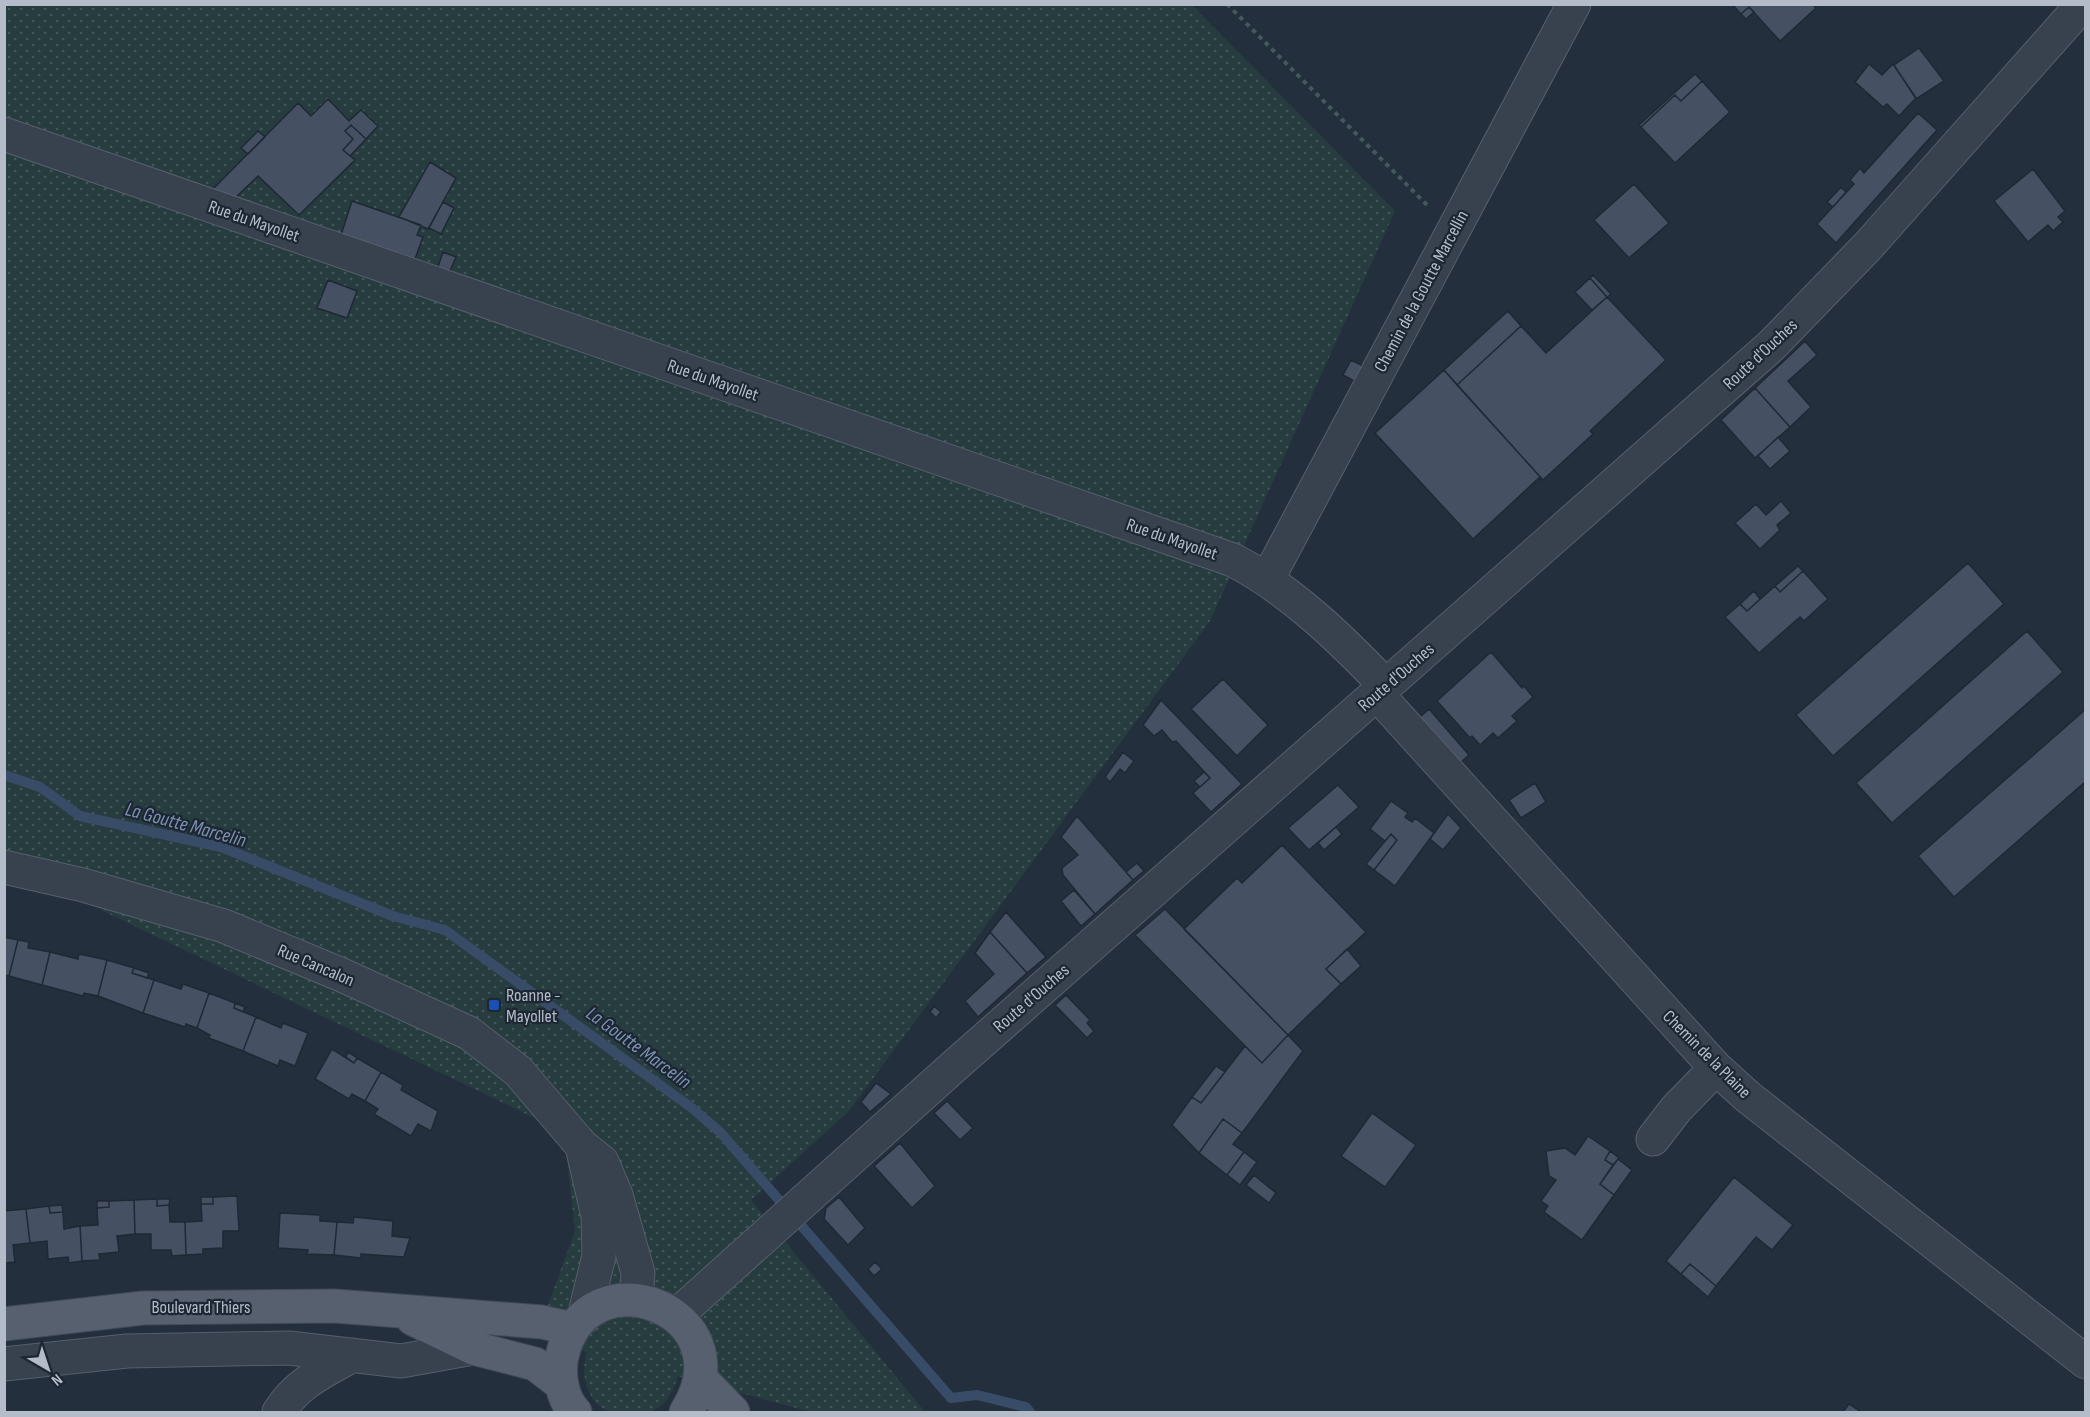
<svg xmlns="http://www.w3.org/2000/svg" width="2090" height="1417" viewBox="0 0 2090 1417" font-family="'Sofia Sans Condensed',sans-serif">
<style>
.grass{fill:url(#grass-dots)}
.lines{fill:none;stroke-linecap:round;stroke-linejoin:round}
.stream{stroke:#394c67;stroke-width:10}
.building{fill:#455162;stroke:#1f2835;stroke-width:1.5}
.minor-casing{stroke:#565f6c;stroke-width:35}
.major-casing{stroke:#414a57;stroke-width:35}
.path{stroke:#44595c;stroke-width:4;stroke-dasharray:4.5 4.5;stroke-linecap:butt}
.minor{stroke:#38414e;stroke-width:33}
.major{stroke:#56606e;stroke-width:33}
.transit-dot{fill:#1a4fb4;stroke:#1d2633;stroke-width:2}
.labels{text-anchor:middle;stroke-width:4.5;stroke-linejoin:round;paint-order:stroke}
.street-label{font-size:18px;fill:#b4bcc9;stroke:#1d2633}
.poi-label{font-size:18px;fill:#b4bcc9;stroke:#1d2633;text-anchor:start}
.water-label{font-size:20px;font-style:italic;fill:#7c92b1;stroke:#1d2633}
</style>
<defs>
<pattern id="grass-dots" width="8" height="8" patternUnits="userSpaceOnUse" patternTransform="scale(1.5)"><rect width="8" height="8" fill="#263c3f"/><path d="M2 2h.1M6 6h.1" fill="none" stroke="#435659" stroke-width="1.8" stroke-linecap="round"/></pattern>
</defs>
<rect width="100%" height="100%" fill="#242f3e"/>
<!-- grass -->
<path class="grass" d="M4,5H1192L1395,211L1210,621L849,1111L751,1200L925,1412H811L678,1376C674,1388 670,1399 659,1407C651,1414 642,1412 632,1412C625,1412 616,1414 609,1411C586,1402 580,1373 587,1352L536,1338L575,1231L564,1132L5,864Z"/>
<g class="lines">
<!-- stream -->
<path class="stream" d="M4,775L40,787L80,816L221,847L393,916L445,930L692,1108L720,1132L951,1398L977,1395L1026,1407L1030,1412"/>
</g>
<!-- building -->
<path class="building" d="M1732,4H1812L1816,8L1780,41L1749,7L1741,14Z
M1749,7L1754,12L1746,19L1741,14Z
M1919,48L1944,81L1916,99L1894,65Z
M1869,64L1882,75L1893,64L1916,98L1899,116L1887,104L1883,107L1855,82Z
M1695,74L1702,81L1681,101L1675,95L1641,127L1639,125Z
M1702,81L1730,112L1675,163L1641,127L1675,95L1681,101Z
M328,99L349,121L361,110L378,126L366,139L351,125L345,131L353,139L343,150L355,160L299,215L258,176L235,198L211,191L298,103L311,116Z
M1918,113L1937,130L1836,243L1817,224L1854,184L1850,180L1860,168L1864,173Z
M351,125L366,139L350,156L343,150L353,139L345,131Z
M258,131L265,137L248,154L241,148Z
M430,162L456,178L428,229L399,217Z
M2033,169L2065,211L2058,217L2063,222L2053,231L2048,225L2028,242L1994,201Z
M1634,184L1669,223L1629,258L1594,220Z
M1841,187L1846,192L1833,207L1827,202Z
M352,201L421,225L417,235L423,237L415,259L341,235Z
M443,202L454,208L441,234L429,228Z
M443,252L456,257L450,271L438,267Z
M1593,275L1611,294L1607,297L1590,278Z
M1590,278L1607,297L1592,310L1575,292Z
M328,280L357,291L347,318L317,308Z
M1607,297L1666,360L1590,431L1593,434L1543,480L1457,385L1521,326L1546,353Z
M1508,311L1521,326L1457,385L1444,370Z
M1805,341L1817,355L1788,381L1811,407L1790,427L1755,388Z
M1351,360L1363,366L1354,381L1343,375Z
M1444,370L1543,480L1539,478L1473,539L1375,433Z
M1755,388L1790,427L1755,458L1721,420Z
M1778,437L1790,451L1770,469L1758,456Z
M1781,501L1791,513L1777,525L1780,530L1760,549L1735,523L1756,504L1766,515Z
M1968,563L2004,604L1833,756L1796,715Z
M1798,566L1803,571L1780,592L1775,586Z
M1803,571L1828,599L1804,621L1800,617L1759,653L1725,617L1740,604L1747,611L1775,586L1780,592Z
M1754,591L1760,599L1747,611L1740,604Z
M2027,631L2063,672L1892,823L1856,783Z
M1491,652L1522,688L1524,686L1533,697L1512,716L1517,721L1498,738L1493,733L1480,745L1472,736L1470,738L1437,701Z
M1223,679L1268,725L1237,756L1191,709Z
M1161,700L1242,784L1211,812L1193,793L1210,778L1176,741L1172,742L1162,730L1154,736L1143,725Z
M1429,709L1469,755L1460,763L1420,717Z
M2086,709V781L1954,897L1918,856Z
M1123,752L1134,761L1125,773L1120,769L1110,782L1105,777Z
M1204,772L1210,778L1200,787L1194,781Z
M1535,783L1546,802L1521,818L1509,800Z
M1338,785L1359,807L1309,850L1288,828Z
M1391,801L1408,813L1405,817L1412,822L1415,818L1434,833L1395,886L1374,870L1397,840L1391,834L1385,841L1370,829Z
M1448,814L1461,828L1443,850L1430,839Z
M1077,816L1133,880L1095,914L1063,875L1062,868L1078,855L1061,837Z
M1336,827L1342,834L1324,850L1318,843Z
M1391,834L1397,840L1374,870L1366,864Z
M1282,845L1366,932L1326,969L1341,984L1288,1035L1184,929L1237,878L1242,883Z
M1137,863L1144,871L1133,880L1126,872Z
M1074,890L1095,914L1081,926L1061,901Z
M1165,909L1288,1035L1262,1063L1135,935Z
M1006,912L1046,957L1027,973L990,932Z
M990,932L1027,973L978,1017L965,1001L994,974L975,953Z
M4,937L18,940L9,976L4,975Z
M18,940L29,942L28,948L50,952L42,985L9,976Z
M1347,949L1361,966L1341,984L1326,969Z
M50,952L78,959L79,954L107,960L98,996L84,993L83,996L42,985Z
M107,960L134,968L132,973L154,980L143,1013L98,996Z
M134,968L149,973L147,978L132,973Z
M154,980L181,989L183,984L209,993L197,1028L186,1024L185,1027L143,1013Z
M209,993L235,1003L234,1008L256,1017L243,1051L209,1038L210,1035L197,1028Z
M1066,995L1090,1020L1087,1023L1094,1031L1087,1038L1055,1005Z
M235,1003L245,1007L243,1012L234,1008Z
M934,1006L941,1012L936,1018L930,1012Z
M256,1017L281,1028L283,1023L308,1033L295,1066L280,1060L278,1066L243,1051Z
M1288,1035L1303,1051L1242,1133L1223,1119L1199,1153L1172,1125L1192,1097L1201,1103L1245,1046L1262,1063Z
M332,1049L354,1063L357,1058L381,1072L365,1101L352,1094L349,1099L315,1079Z
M348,1052L357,1058L354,1063L346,1057Z
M1216,1066L1225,1072L1201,1103L1192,1097Z
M381,1072L403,1085L401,1090L438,1111L431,1131L418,1124L411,1136L374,1114L378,1109L365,1101Z
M876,1083L891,1094L870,1112L861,1102Z
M947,1101L973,1128L960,1140L934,1113Z
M1372,1113L1416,1145L1385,1187L1341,1156Z
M1223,1119L1242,1133L1233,1144L1244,1152L1227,1175L1199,1153Z
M1588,1136L1610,1151L1605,1160L1613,1165L1600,1184L1614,1195L1582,1240L1544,1212L1548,1206L1541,1201L1556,1180L1549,1176L1546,1151L1565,1148L1575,1155Z
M900,1143L935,1186L912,1208L874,1166Z
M1610,1151L1619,1158L1613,1165L1605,1160Z
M1244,1152L1257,1162L1240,1185L1227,1175Z
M1618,1159L1632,1170L1614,1195L1600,1184Z
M1254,1175L1276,1193L1269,1203L1246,1185Z
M1734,1177L1793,1225L1772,1250L1756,1237L1716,1286L1690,1264L1681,1274L1666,1261Z
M237,1196L239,1231H223V1248L203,1249V1254L186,1255L185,1222L202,1221L201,1204H213V1197Z
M201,1197H213V1204H201Z
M839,1197L865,1228L848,1245L824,1219L826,1208Z
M157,1199V1206L169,1205L170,1222H185L186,1255L172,1256L171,1250H151V1234H135L134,1200Z
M157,1199H170L169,1205L157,1206Z
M134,1200L135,1234L117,1236L119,1252L99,1254L100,1260L82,1261L80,1226L98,1225L97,1208L109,1207V1201Z
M97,1201H109V1207L97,1208Z
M62,1205L63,1212L50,1213L49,1206Z
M49,1206L50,1213L63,1212L64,1229L80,1226L82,1261L69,1263L68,1257L48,1259L47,1241L30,1243L26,1209Z
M26,1209L30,1243L13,1245L15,1262L4,1263V1211Z
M280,1213L320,1215V1221L337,1222L334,1255L307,1254L308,1250L278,1248Z
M354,1217L393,1221L392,1236L410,1238L404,1257L361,1254V1258L334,1255L337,1222L353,1223Z
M875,1262L882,1269L874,1276L868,1269Z
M1690,1264L1716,1286L1708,1297L1681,1274Z
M1849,1404L1861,1412H1843Z"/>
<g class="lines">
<!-- minor casing -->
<g class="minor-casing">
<path id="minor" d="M4,134L1233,560C1291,590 1341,639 1386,686
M1268,578L1574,4
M1377,694L1716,1068L1748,1097L2086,1362
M4,867L83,885L224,926L342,975L469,1033L518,1071L582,1146
M1653,1139L1676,1109L1716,1068
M676,1316L952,1068L1771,346L1868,246L2083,4
M584,1317L599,1256L598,1216L582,1146L602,1162L616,1195L638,1273L636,1299
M4,1364L127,1351L289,1348L401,1361L473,1348
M279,1412C297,1383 324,1371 353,1355"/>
</g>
<!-- major casing -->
<g class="major-casing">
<path id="major" d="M413,1319L473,1348L535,1364L561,1384
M4,1324L143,1308L335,1306L542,1322L573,1329
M701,1379L733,1412
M575,1412C562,1399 558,1374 562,1356C586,1249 750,1311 686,1412"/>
</g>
<!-- path -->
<path class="path" d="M1227,4L1427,205"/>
<!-- minor -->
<use href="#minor" class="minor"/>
<!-- major -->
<use href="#major" class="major"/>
</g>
<!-- markers -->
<rect class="transit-dot" x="488" y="999" width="12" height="12" rx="3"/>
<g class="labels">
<!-- street labels -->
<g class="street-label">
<text transform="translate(254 221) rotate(19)" y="6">Rue du Mayollet</text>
<text transform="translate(1421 291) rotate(-62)" y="6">Chemin de la Goutte Marcellin</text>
<text transform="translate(1760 354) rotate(-43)" y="6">Route d'Ouches</text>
<text transform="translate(713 380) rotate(19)" y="6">Rue du Mayollet</text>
<text transform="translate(1172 539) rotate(19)" y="6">Rue du Mayollet</text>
<text transform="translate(1396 677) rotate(-41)" y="6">Route d'Ouches</text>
<text transform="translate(316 965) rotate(23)" y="6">Rue Cancalon</text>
<text transform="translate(1031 998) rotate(-41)" y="6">Route d'Ouches</text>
<text transform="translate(1707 1054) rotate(45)" y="6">Chemin de la Plaine</text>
<text x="201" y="1313">Boulevard Thiers</text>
</g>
<!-- poi labels -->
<g class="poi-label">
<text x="506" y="1001">Roanne -<tspan x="506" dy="21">Mayollet</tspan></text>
</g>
<!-- water labels -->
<g class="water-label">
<text transform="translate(186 824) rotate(15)" y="7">La Goutte Marcelin</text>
<text transform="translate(639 1047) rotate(36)" y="7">La Goutte Marcelin</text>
</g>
</g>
<!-- border -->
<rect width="2090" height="1417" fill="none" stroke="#b4bcc9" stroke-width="12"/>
<!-- north arrow -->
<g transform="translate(48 1369) rotate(141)" stroke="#1d2633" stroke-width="4.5" paint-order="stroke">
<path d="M0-4.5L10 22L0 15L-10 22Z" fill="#b4bcc9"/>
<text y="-9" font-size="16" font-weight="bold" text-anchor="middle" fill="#b4bcc9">N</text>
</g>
</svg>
